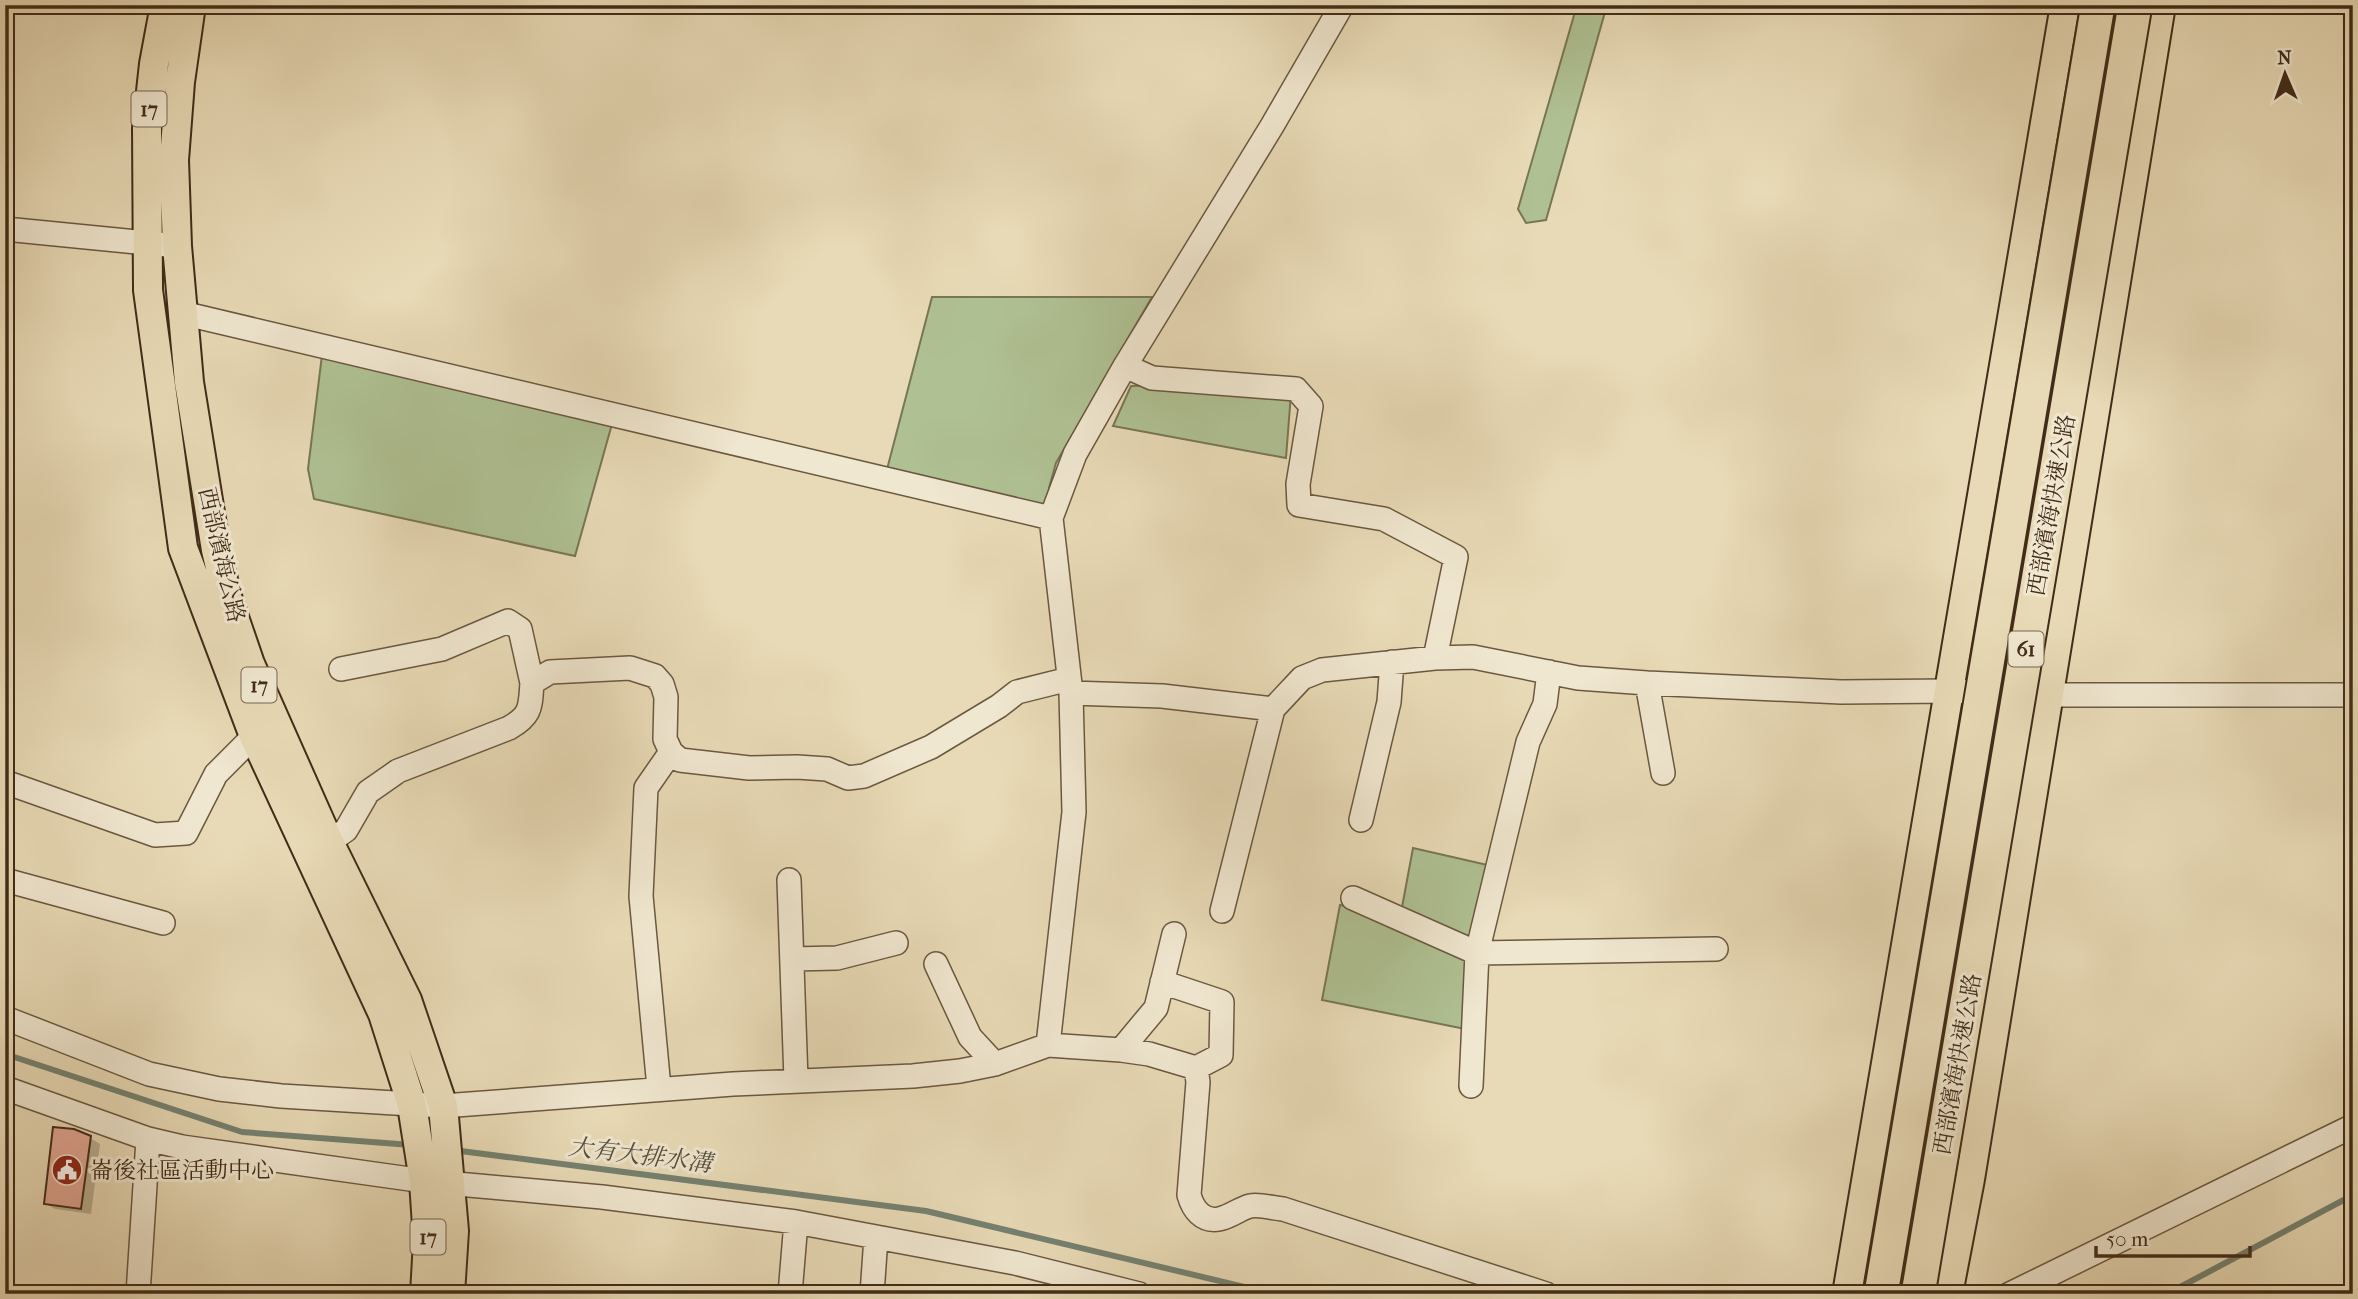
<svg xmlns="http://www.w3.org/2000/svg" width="2358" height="1299" viewBox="0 0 2358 1299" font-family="'IM FELL French Canon','Noto Serif TC',serif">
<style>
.green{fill:#afc193;stroke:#787656;stroke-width:2}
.shadow{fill:#0003}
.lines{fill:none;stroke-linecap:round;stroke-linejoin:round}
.stream{stroke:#758271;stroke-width:6}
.building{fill:#e2a694;stroke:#412c19;stroke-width:2}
.minor-casing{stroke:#6b5840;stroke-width:26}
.major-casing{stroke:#412c19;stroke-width:32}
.minor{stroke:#f0e7d0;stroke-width:23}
.major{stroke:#e8dab6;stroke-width:28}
.highway-bridge-casing{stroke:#412c19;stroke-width:37;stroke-linecap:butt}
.highway-bridge{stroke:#e8dab6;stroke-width:33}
.labels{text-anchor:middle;stroke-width:6;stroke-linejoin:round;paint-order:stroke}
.shield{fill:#f0e7d0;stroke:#766450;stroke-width:2}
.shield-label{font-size:21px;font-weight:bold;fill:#412c19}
.street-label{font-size:23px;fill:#412c19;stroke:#f0e7d0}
.poi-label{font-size:23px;fill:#412c19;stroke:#f0e7d0;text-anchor:start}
.water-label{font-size:24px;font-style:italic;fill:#57503e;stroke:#f0e7d0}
</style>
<rect width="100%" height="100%" fill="#e8dab6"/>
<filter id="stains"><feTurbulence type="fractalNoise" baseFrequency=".00286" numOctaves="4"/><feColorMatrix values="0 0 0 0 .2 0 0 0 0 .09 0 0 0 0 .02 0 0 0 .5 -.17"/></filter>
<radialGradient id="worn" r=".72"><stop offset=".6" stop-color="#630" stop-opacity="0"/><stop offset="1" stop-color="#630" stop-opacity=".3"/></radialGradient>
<!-- green -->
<path class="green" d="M1577,5H1607L1546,220L1526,223L1518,209Z
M932,297H1152L1056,463L1049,488L1047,509L885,477Z
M322,355L612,424L575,556L314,499L308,469Z
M1262,383L1291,393L1286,458L1113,426L1131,386Z
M1413,848L1492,866L1480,1032L1322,1000L1340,905L1400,918Z"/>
<!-- shadow -->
<path class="shadow" d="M90,1138L100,1144L91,1214L55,1209L45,1203Z"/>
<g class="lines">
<!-- stream -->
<path class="stream" d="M5,1054L242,1132L411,1145
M453,1150L926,1211L1274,1294
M2167,1294L2353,1195"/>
</g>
<!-- building -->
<path class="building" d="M53,1127L74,1129L91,1136L81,1209L44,1204Z"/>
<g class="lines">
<!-- minor casing -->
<g class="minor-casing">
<path id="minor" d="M5,229L177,246
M182,313L1051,518
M1125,366L1152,378L1296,389L1311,406L1298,484L1299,505L1384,519L1456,557L1435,658
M341,669L442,649L508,621L520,629L532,683
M1647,683L1663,773
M1071,693L1162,696L1273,709L1302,678L1322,670L1435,658L1473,657L1578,678L1647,683L1841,692L1949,691L2049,695H2353
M5,782L155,835L186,833L216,774L254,736
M1361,820L1389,702L1392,662
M329,842L346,830L368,792L398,771L509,728C532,715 530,707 532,683L550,672L630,668L655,676L662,684L666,697L665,739L671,752L680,760L749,768L797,767L827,769L848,778L864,776L931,747L999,706L1017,692L1069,679
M5,880L163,923
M789,880L796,1080
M1353,898L1477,953L1716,949
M1222,911L1273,709
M792,959L837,958L896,943
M936,964L970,1037L995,1064
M1162,982L1222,1002L1221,1055L1196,1068
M5,1018L149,1074L219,1089L281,1096L443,1106L733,1084L913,1076L960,1071L995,1064L1048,1045L1074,812L1071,693L1051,518L1075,454L1125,366L1272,126L1342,5
M1048,1045L1121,1050L1149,1054L1196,1068L1198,1082L1189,1195C1193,1209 1202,1222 1219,1219C1230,1217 1239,1209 1250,1206C1260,1204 1272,1208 1283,1209L1546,1294
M1121,1050L1156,1008L1174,934
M1471,1086L1477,953L1528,742L1545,704L1549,672
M5,1088L148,1139L182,1147L424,1181L602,1197L796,1222L1015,1263L1139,1294
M659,1088L641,896L646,788L671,752
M138,1294L148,1139
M790,1294L796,1222
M872,1294L876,1237
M2010,1294L2353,1126"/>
</g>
<!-- major casing -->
<g class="major-casing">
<path id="major" d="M165,5L154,64L147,128L148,290L183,548L254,736L383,1014L412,1105L424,1181L428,1241L425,1294
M191,5L180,82L174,160L177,246L189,382L216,550L227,597L250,664L329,842L407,1000L443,1106L454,1231L450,1294
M1847,1294L2065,5
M1948,1294L1970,1179L2161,5"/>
</g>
<!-- minor -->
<use href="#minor" class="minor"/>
<!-- major -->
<use href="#major" class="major"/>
<!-- highway-bridge casing -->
<g class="highway-bridge-casing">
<path id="highway-bridge" d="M1881,1294L2098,5
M1918,1294L2135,5"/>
</g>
<!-- highway-bridge -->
<use href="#highway-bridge" class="highway-bridge"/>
</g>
<!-- icons -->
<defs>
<g id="civic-disc" transform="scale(1.575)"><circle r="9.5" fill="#8f2418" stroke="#f0e7d0"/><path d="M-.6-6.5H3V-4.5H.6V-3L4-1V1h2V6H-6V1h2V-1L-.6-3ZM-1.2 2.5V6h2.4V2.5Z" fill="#fff"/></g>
</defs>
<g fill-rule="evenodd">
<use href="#civic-disc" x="67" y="1170"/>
</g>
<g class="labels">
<!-- shield labels -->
<g class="shield">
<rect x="131.5" y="91.5" width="35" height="35" rx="5"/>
<rect x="2008.5" y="631.5" width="35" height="35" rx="5"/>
<rect x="241.5" y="667.5" width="35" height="35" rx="5"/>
<rect x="410.5" y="1219.5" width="35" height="35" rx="5"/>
</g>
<g class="shield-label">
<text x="149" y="116">17</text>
<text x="2026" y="656">61</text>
<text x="259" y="692">17</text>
<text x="428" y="1244">17</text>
</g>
<!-- street labels -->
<g class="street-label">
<text transform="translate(2051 505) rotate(-80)" y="8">西部濱海快速公路</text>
<text transform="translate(222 555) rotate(77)" y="8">西部濱海公路</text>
<text transform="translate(1957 1064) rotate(-80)" y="8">西部濱海快速公路</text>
</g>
<!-- poi labels -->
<g class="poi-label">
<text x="90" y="1178">崙後社區活動中心</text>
</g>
<!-- water labels -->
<g class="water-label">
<text transform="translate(640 1155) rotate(7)" y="8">大有大排水溝</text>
</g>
</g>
<!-- margin -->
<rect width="2358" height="1299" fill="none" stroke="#e8dab6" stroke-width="28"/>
<rect x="7" y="7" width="2344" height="1285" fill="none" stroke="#412c19" stroke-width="3.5"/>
<rect x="14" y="14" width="2330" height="1271" fill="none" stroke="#412c19" stroke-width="2"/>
<!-- north arrow -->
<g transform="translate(2285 74) rotate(358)" stroke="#f0e7d0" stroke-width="5" paint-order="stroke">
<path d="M0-5L12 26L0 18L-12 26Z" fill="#412c19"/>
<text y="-10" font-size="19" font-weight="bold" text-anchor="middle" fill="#412c19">N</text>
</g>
<!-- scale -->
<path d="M2096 1246v10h154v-10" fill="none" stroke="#412c19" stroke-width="3.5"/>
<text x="2106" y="1246" font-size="21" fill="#412c19" stroke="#f0e7d0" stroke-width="5" paint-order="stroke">50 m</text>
<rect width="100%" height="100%" filter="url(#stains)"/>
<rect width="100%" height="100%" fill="url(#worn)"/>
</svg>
